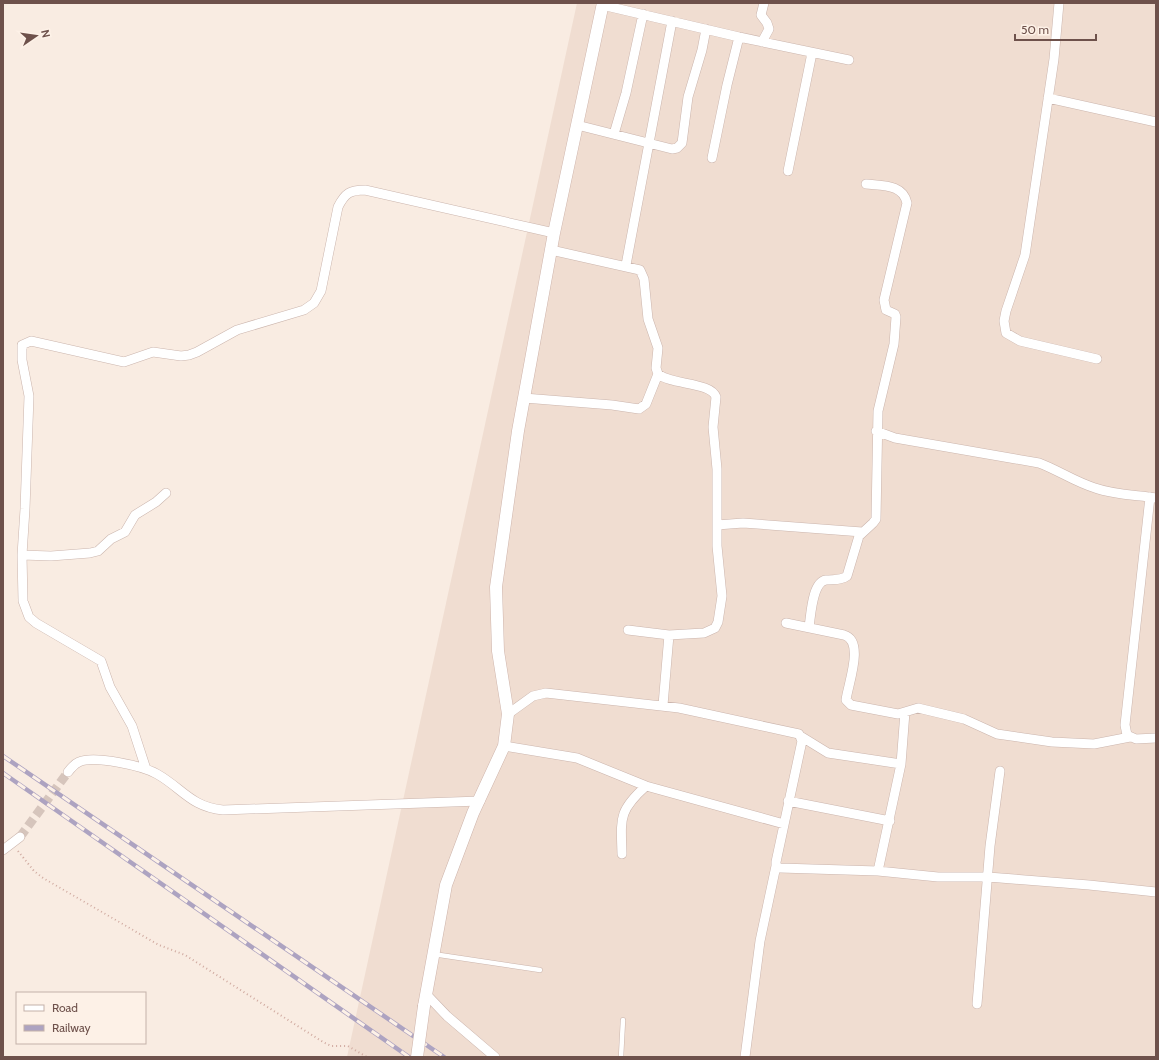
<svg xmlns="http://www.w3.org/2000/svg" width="1159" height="1060" viewBox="0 0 1159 1060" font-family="Cabin,sans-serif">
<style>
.residential{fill:#f0ddd1}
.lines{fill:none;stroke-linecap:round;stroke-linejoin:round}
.street-tunnel{stroke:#d6c5bc;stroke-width:9;stroke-dasharray:9 4.5;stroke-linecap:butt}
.lane-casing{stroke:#cbb5ad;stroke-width:5.5}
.street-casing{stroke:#cbb5ad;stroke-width:10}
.secondary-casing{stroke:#ceb4ab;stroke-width:13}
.path{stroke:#d0aaa0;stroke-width:2;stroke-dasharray:1 3;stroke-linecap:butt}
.lane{stroke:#fff;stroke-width:4.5}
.street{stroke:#fff;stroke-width:9}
.secondary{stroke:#fff;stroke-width:12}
.rail-casing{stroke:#ada3c1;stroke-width:4.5}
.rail{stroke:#fdf1e7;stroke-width:3;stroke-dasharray:9;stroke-linecap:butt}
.secondary-bridge-casing{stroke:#ceb4ab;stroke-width:13;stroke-linecap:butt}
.secondary-bridge{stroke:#fff;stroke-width:12}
</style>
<rect width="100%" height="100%" fill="#f9ece2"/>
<!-- residential -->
<path class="residential" d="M577,3H1156V1057H347Z"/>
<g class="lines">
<!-- street-tunnel -->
<path class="street-tunnel" d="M20,837L68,772"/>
<!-- lane casing -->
<g class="lane-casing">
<path id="lane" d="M433,954L540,970
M621,1057L623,1020"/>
</g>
<!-- street casing -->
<g class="street-casing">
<path id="street" d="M1059,3L1054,59L1025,255L1006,311L1004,321L1006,333L1020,341L1097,359
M602,5L739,37L849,60
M762,42L769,29L767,23L761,15L764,3
M1048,98L1156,122
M577,125L672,149L677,148L682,143L688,97L702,50L706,29
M614,134L626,93L643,14
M712,158L727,85L739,37
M788,171L812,53
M551,250L640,270L644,279L648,319L658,348L656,368L658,374C671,385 711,382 716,397L713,427L717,469V546L722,596L718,622L715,628L704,633L669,635L628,630
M626,265L672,21
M524,398L612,405L639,409L646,404L658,374
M876,431L895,438L1039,463C1058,470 1075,482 1095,488C1115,495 1136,495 1156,498
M1150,497L1125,725L1127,735L1136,739L1156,738
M717,525L743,523L862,532
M22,555L51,556L90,553L98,551L111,539L125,532L135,515L156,502L166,493
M786,623L844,635C865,641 848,684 846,700L851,705L898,714L918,708L964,719L997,734L1052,742L1094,744L1130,737
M809,627C811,615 812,582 826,580C834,579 840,581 847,576L859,536L873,523L876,519L878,411L894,344L896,317L895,314L886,310L884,300L907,203C903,184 883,186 866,184
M663,705L669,635
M508,714L533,696L546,693L679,708L799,734L802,741L776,862V866L780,868L878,871L938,877H988L1089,885L1156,892
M802,737L828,753L901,764
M504,746L577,758L646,786L784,824
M146,769L132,726L110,687L101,661L36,623L29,617L23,601L22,555L25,509L29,396L22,360V345L31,341L124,362L153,352L181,356L189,355L197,352L237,330L304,310L314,303L321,291L338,207C345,193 350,190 365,190L554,233
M68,772C71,768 74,764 79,762C94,755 143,766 157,774C182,788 191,807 223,810L480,801
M788,801L890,821
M3,850L20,837
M622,854C621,819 618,811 646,786
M878,871L901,764L905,712
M426,994L447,1016L495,1057
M977,1004L990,846L1000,771
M745,1057L760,941L776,866"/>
</g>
<!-- secondary casing -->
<g class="secondary-casing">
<path id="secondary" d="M424,1006L446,885L473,813L504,746L508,714L498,651L496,587L518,431L554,233L603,3"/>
</g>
<!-- path -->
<path class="path" d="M18,851L34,871L43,878L159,945L185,955L323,1042L331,1046H348L367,1057"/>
<!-- lane -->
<use href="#lane" class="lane"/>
<!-- street -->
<use href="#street" class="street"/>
<!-- secondary -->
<use href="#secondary" class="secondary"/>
<!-- rail casing -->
<g class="rail-casing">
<path id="rail" d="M3,756L444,1057
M3,773L409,1057"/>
</g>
<!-- rail -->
<use href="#rail" class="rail"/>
<!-- secondary-bridge casing -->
<g class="secondary-bridge-casing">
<path id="secondary-bridge" d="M417,1057L424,1006"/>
</g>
<!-- secondary-bridge -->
<use href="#secondary-bridge" class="secondary-bridge"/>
</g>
<!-- border -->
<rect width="1159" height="1060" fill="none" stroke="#6e514b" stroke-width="8"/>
<!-- legend -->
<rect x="16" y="992" width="130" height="52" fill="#fdf1e7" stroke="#c4b1a9"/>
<rect x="24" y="1005" width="20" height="6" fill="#ffffff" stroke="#c4b1a9"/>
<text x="52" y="1012" font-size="12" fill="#6e514b">Road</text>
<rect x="24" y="1025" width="20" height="6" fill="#ada3c1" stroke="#c4b1a9"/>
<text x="52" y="1032" font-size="12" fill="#6e514b">Railway</text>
<!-- north arrow -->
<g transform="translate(36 36) rotate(77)" stroke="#fdf1e7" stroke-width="3" paint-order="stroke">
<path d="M0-3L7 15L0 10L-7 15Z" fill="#6e514b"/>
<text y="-6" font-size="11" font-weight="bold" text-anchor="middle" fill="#6e514b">N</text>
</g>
<!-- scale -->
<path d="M1015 34v6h81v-6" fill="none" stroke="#6e514b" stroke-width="2"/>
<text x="1021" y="34" font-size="12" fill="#6e514b" stroke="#fdf1e7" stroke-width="3" paint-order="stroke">50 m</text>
</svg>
